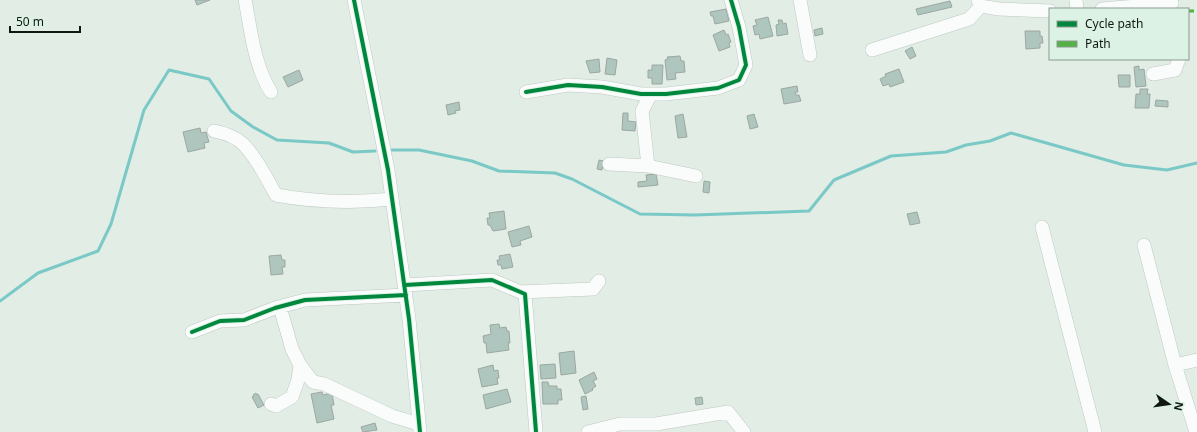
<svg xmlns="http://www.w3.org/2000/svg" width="1197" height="432" viewBox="0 0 1197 432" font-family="'Noto Sans',sans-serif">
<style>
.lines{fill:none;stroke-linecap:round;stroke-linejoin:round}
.stream{stroke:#7ac9c6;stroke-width:3}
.building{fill:#aec6be;stroke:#9ca7a1}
.minor-casing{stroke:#bfc8c2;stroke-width:14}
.minor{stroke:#fafcfb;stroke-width:13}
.quiet{stroke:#54b144;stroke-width:3;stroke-dasharray:6 3;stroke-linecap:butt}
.cycleway-casing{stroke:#dcf2e4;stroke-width:6}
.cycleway{stroke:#00873e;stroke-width:4}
</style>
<rect width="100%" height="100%" fill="#e1ede5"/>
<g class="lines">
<!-- stream -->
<path class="stream" d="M392,150H419L472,161L499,171L555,173L572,179L640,214L695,215L809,211L834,180L891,156L946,152L966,145L990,141L1011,133L1124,165L1167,170L1197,163
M0,301L38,273L98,251L111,224L144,110L169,70L209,79L231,111L253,127L277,140L329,143L353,152L375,151"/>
</g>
<!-- building -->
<path class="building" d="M195,0H210L197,5Z
M950,1L952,7L918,15L916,9Z
M726,9L729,21L715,24L713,16H711L710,12Z
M768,17L773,36L760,39L759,34L755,35L753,26L757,25L755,20Z
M778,20H782L783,24L786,23L788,34L777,36L776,25L779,24Z
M822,28L823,34L815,36L814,30Z
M724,30L726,35L728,34L731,42L729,43L730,47L719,51L713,35Z
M1025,31H1040V36H1042L1043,43H1040V48L1026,49Z
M912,47L916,56L910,59L905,51Z
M680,56L681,61H684L685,72L675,73L676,79L667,80L665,60L668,59L667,57Z
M607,58L617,60L615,75L605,74Z
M599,59L600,72L590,73L586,61Z
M652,65H663L662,84H652V78H648V70H652Z
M1139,66V70L1144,69L1146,86L1136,87L1134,67Z
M899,69L904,82L890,87L889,84L883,86L880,79L886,76L885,74Z
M299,70L303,80L288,87L283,77Z
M1118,75H1130V87H1119Z
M797,86L798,92H795L796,95H799L801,101L784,104L781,89Z
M1140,89H1148L1147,94H1150L1149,108H1135L1136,94H1140Z
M1156,100L1168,101V107L1155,106Z
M459,102L460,110L455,111L456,113L448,115L446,105Z
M623,113H628V121L636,122L635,131L622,130Z
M683,114L687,137L678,138L675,116Z
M754,114L758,127L750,129L747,116Z
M200,128L201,133L206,132L209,142L204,143L205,148L188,152L183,132Z
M599,160L604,161L602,170L597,169Z
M656,174L658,185L638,187V182L647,181L646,175Z
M704,181L710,182L709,193L703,192Z
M504,211L506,229L493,231L490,225H488L487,218H490L489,213Z
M917,212L920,223L910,225L907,214Z
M529,226L532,237L520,241L521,245L512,247L508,232Z
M510,254L513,267L502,269L501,265H498L497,260H500L499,256Z
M281,255L282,260H285V267H282L283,274L271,275L269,256Z
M499,324L500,328L506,327L507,331H509L510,343H508L509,350L487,353L486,343H484L483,336L491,334L490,325Z
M574,351L576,373L561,375L559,353Z
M555,364L556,378L541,379L540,365Z
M493,365L494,371L498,370L499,378H497L498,384L482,387L478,369Z
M594,372L597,379L593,381L596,386L592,389L593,390L585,394L579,380Z
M542,382H548L549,386H557V389H561L562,400H558V404H543Z
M507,389L511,402L486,409L483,395Z
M322,392L323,395L332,393L334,405H331L334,419L317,423L311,394Z
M256,393L257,395L258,394L264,405L258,408L252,397L254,396L253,395Z
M586,396L588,409L583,410L581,397Z
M702,397L703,404L696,405L695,398Z
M375,423L377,430L363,432L361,427Z"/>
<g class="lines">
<!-- minor casing -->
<g class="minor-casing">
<path id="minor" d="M245,0C251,31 254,65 271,92
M354,0L388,170L409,319L420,432
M800,0L810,55
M978,0L981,6L999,9L1050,11
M1076,0L1077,9
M1102,9L1172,3
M872,50L969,19L981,6
M1153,74L1175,70L1179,59
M526,92L568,85L602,87L641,94H666L718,88L739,80L746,65L739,27L731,0
M214,131C224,133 238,138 245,146C258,160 267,179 276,195C314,202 354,203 392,199
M609,164L648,166L696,176
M648,166L642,111L651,94
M1042,227L1095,432
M1144,245L1175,365L1196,432
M405,285L492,280L525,294L536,432
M520,292L593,289L599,281
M280,307L292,349L300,365L313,382L324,384L392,416L419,424
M192,332L220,321L244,320L275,308L305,300L406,295
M1175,365L1197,360
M271,404L276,406L292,397L298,380L300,365
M588,432L620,424H656L728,412L744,432"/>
</g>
<!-- minor -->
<use href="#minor" class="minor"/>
<!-- quiet -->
<path class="quiet" d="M1188,11H1197"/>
<!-- cycleway casing -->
<g class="cycleway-casing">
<path id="cycleway" d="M354,0L388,170L409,319L420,432
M526,92L568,85L602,87L641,94H666L718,88L739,80L746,65L739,27L731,0
M405,285L492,280L525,294L536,432
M192,332L220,321L244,320L275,308L305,300L406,295"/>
</g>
<!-- cycleway -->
<use href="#cycleway" class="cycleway"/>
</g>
<!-- legend -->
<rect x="1049" y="8" width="140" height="52" fill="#dcf2e4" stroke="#8a9a90"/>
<rect x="1057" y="21" width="20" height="6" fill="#00873e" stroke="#8a9a90"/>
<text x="1085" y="28" font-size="12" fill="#101712">Cycle path</text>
<rect x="1057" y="41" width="20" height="6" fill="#54b144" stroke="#8a9a90"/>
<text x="1085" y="48" font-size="12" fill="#101712">Path</text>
<!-- north arrow -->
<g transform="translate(1169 404) rotate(103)" stroke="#dcf2e4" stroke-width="3" paint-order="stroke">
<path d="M0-3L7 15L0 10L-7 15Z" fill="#101712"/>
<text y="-6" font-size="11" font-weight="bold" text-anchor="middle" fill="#101712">N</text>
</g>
<!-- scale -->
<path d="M10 26v6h70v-6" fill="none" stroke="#101712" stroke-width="2"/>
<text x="16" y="26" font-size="12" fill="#101712" stroke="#dcf2e4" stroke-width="3" paint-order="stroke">50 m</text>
</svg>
